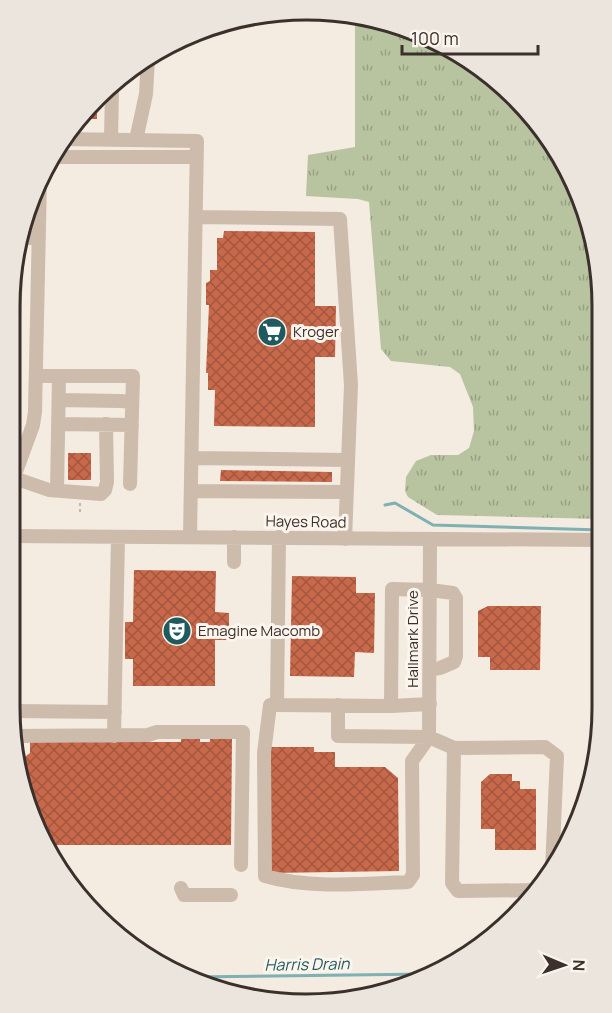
<svg xmlns="http://www.w3.org/2000/svg" width="612" height="1013" viewBox="0 0 612 1013" font-family="Manrope,sans-serif">
<style>
.grass{fill:url(#grass-tufts)}
.lines{fill:none;stroke-linecap:round;stroke-linejoin:round}
.stream{stroke:#7fb0b2;stroke-width:3}
.building{fill:url(#building-cross-hatch)}
.path{stroke:#b9a596;stroke-width:1.5;stroke-dasharray:3 3;stroke-linecap:butt}
.minor{stroke:#cdbbac;stroke-width:14}
.labels{text-anchor:middle;stroke-width:6;stroke-linejoin:round;paint-order:stroke}
.poi-label{font-size:15px;fill:#3b302b;stroke:#fbf5ee;text-anchor:start}
.street-label{font-size:15px;fill:#3b302b;stroke:#fbf5ee}
.water-label{font-size:16px;font-style:italic;fill:#1f5a5e;stroke:#fbf5ee}
.rim{fill:none;stroke:#3b302b;stroke-width:3}
</style>
<defs>
<pattern id="grass-tufts" width="24" height="20" patternUnits="userSpaceOnUse" patternTransform="scale(1.5)"><rect width="24" height="20" fill="#b8c4a0"/><path d="M3 7l-1-3M5 7V3M7 7l1-3M15 17l-1-3M17 17v-4M19 17l1-3" fill="none" stroke="#97a083"/></pattern>
<pattern id="building-cross-hatch" width="8" height="8" patternUnits="userSpaceOnUse" patternTransform="scale(1.5)"><rect width="8" height="8" fill="#c8694b"/><path d="M0 0l8 8M0 8l8-8" fill="none" stroke="#a4573f"/></pattern>
</defs>
<rect width="100%" height="100%" fill="#f4ebe1"/>
<!-- grass -->
<path class="grass" d="M355,17L383,19L487,70L563,158L587,211L602,286L601,519L437,515L408,497L405,491L406,477L416,461L431,455H458L469,448L474,431L473,407L460,374L450,367L391,361L381,349L369,202L358,199L306,196L308,155L355,147Z"/>
<g class="lines">
<!-- stream -->
<path class="stream" d="M385,505L395,503L433,525L601,530
M188,977L427,974"/>
</g>
<!-- building -->
<path class="building" d="M97,102V119H78L90,108Z
M224,231L315,232V306H336L335,357H315V427L214,426L215,390H208V373H206L209,305H206V283L210,281V270H217V238H223Z
M68,453H91V480H68Z
M221,470L332,472V482L220,481Z
M134,570L216,571L215,612L229,613V640H215V686H133V659H125V622H133Z
M292,576L356,577V593H375L374,653L355,652L354,677L290,676Z
M488,606H541L540,670H490V657H478V611Z
M181,737H200V742H210V738L232,739L231,845H48L25,802L18,762L30,753V742H181Z
M269,747H314V752H335V767H385L398,778L399,871L270,873Z
M490,774H512V781H520V789H536V850H495V829H481V782Z"/>
<g class="lines">
<!-- path -->
<path class="path" d="M80,503V514"/>
<!-- minor -->
<path class="minor" d="M62,139L197,141L190,536
M111,139L112,89
M136,140L146,94L148,57
M52,157H196
M196,217L340,219L351,385L345,539
M19,238H39
M11,273H16L13,347
M37,376H133L130,484
M59,400L121,401L132,402
M59,424L132,425
M192,458L348,460
M14,478L49,490L101,494L105,490L107,482L106,424
M10,488L33,425L35,412L40,178
M57,491L59,376
M191,491L347,492
M10,536L601,540
M430,540L429,737L454,748L545,747L557,756L552,870
M234,562V537
M430,704L391,706L392,589L430,590L453,593L456,598V656L454,662L440,668L430,670
M277,705L279,537
M338,705V736L429,737L412,761L413,875L408,882C363,884 309,889 265,876L264,753L270,705H277L391,706
M10,711L115,712
M14,736L148,735L157,732H243L241,865
M114,736L118,537
M454,748L452,883L458,891L539,890
M181,888L184,895H231"/>
</g>
<!-- icons -->
<defs>
<g id="supermarket-disc" transform="scale(1.5)"><circle r="9.5" fill="#1f5a5e" stroke="#fbf5ee"/><path d="M-6-5.5h2.5l.6 2H6L4.5 2H-2.5L-4.4-4H-6ZM-1.5 3.2a1.3 1.3 0 1 0 .1 0ZM3 3.2a1.3 1.3 0 1 0 .1 0Z" fill="#fff"/></g>
<g id="theatre-disc" transform="scale(1.5)"><circle r="9.5" fill="#1f5a5e" stroke="#fbf5ee"/><path d="M-5-5.5Q0-4 5-5.5V0Q5 5 0 6Q-5 5-5 0ZM-3.3-2.5H-1v1.5H-3.3ZM1-2.5H3.3v1.5H1ZM-2.8 1Q0 5.5 2.8 1Z" fill="#fff"/></g>
</defs>
<g fill-rule="evenodd">
<use href="#supermarket-disc" x="272" y="332"/>
<use href="#theatre-disc" x="177" y="631"/>
</g>
<g class="labels">
<!-- poi labels -->
<g class="poi-label">
<text x="293" y="337">Kroger</text>
<text x="198" y="636">Emagine Macomb</text>
</g>
<!-- street labels -->
<g class="street-label">
<text transform="translate(306 522) rotate(1)" y="5">Hayes Road</text>
<text transform="translate(413 639) rotate(-90)" y="5">Hallmark Drive</text>
</g>
<!-- water labels -->
<g class="water-label">
<text transform="translate(307 964) rotate(-1)" y="6">Harris Drain</text>
</g>
</g>
<!-- crop -->
<path d="M0 0H612V1013H0ZM306 20H306A286 286 0 0 1 592 306V708A286 286 0 0 1 306 994H306A286 286 0 0 1 20 708V306A286 286 0 0 1 306 20Z" fill="#ece5de" fill-rule="evenodd"/>
<path class="rim" d="M306 20H306A286 286 0 0 1 592 306V708A286 286 0 0 1 306 994H306A286 286 0 0 1 20 708V306A286 286 0 0 1 306 20Z"/>
<!-- north arrow -->
<g transform="translate(564 965) rotate(92)" stroke="#fbf5ee" stroke-width="4.5" paint-order="stroke">
<path d="M0-4.5L10 22L0 15L-10 22Z" fill="#3b302b"/>
<text y="-9" font-size="16" font-weight="bold" text-anchor="middle" fill="#3b302b">N</text>
</g>
<!-- scale -->
<path d="M402 45v9h136v-9" fill="none" stroke="#3b302b" stroke-width="3"/>
<text x="411" y="45" font-size="18" fill="#3b302b" stroke="#fbf5ee" stroke-width="4.5" paint-order="stroke">100 m</text>
</svg>
